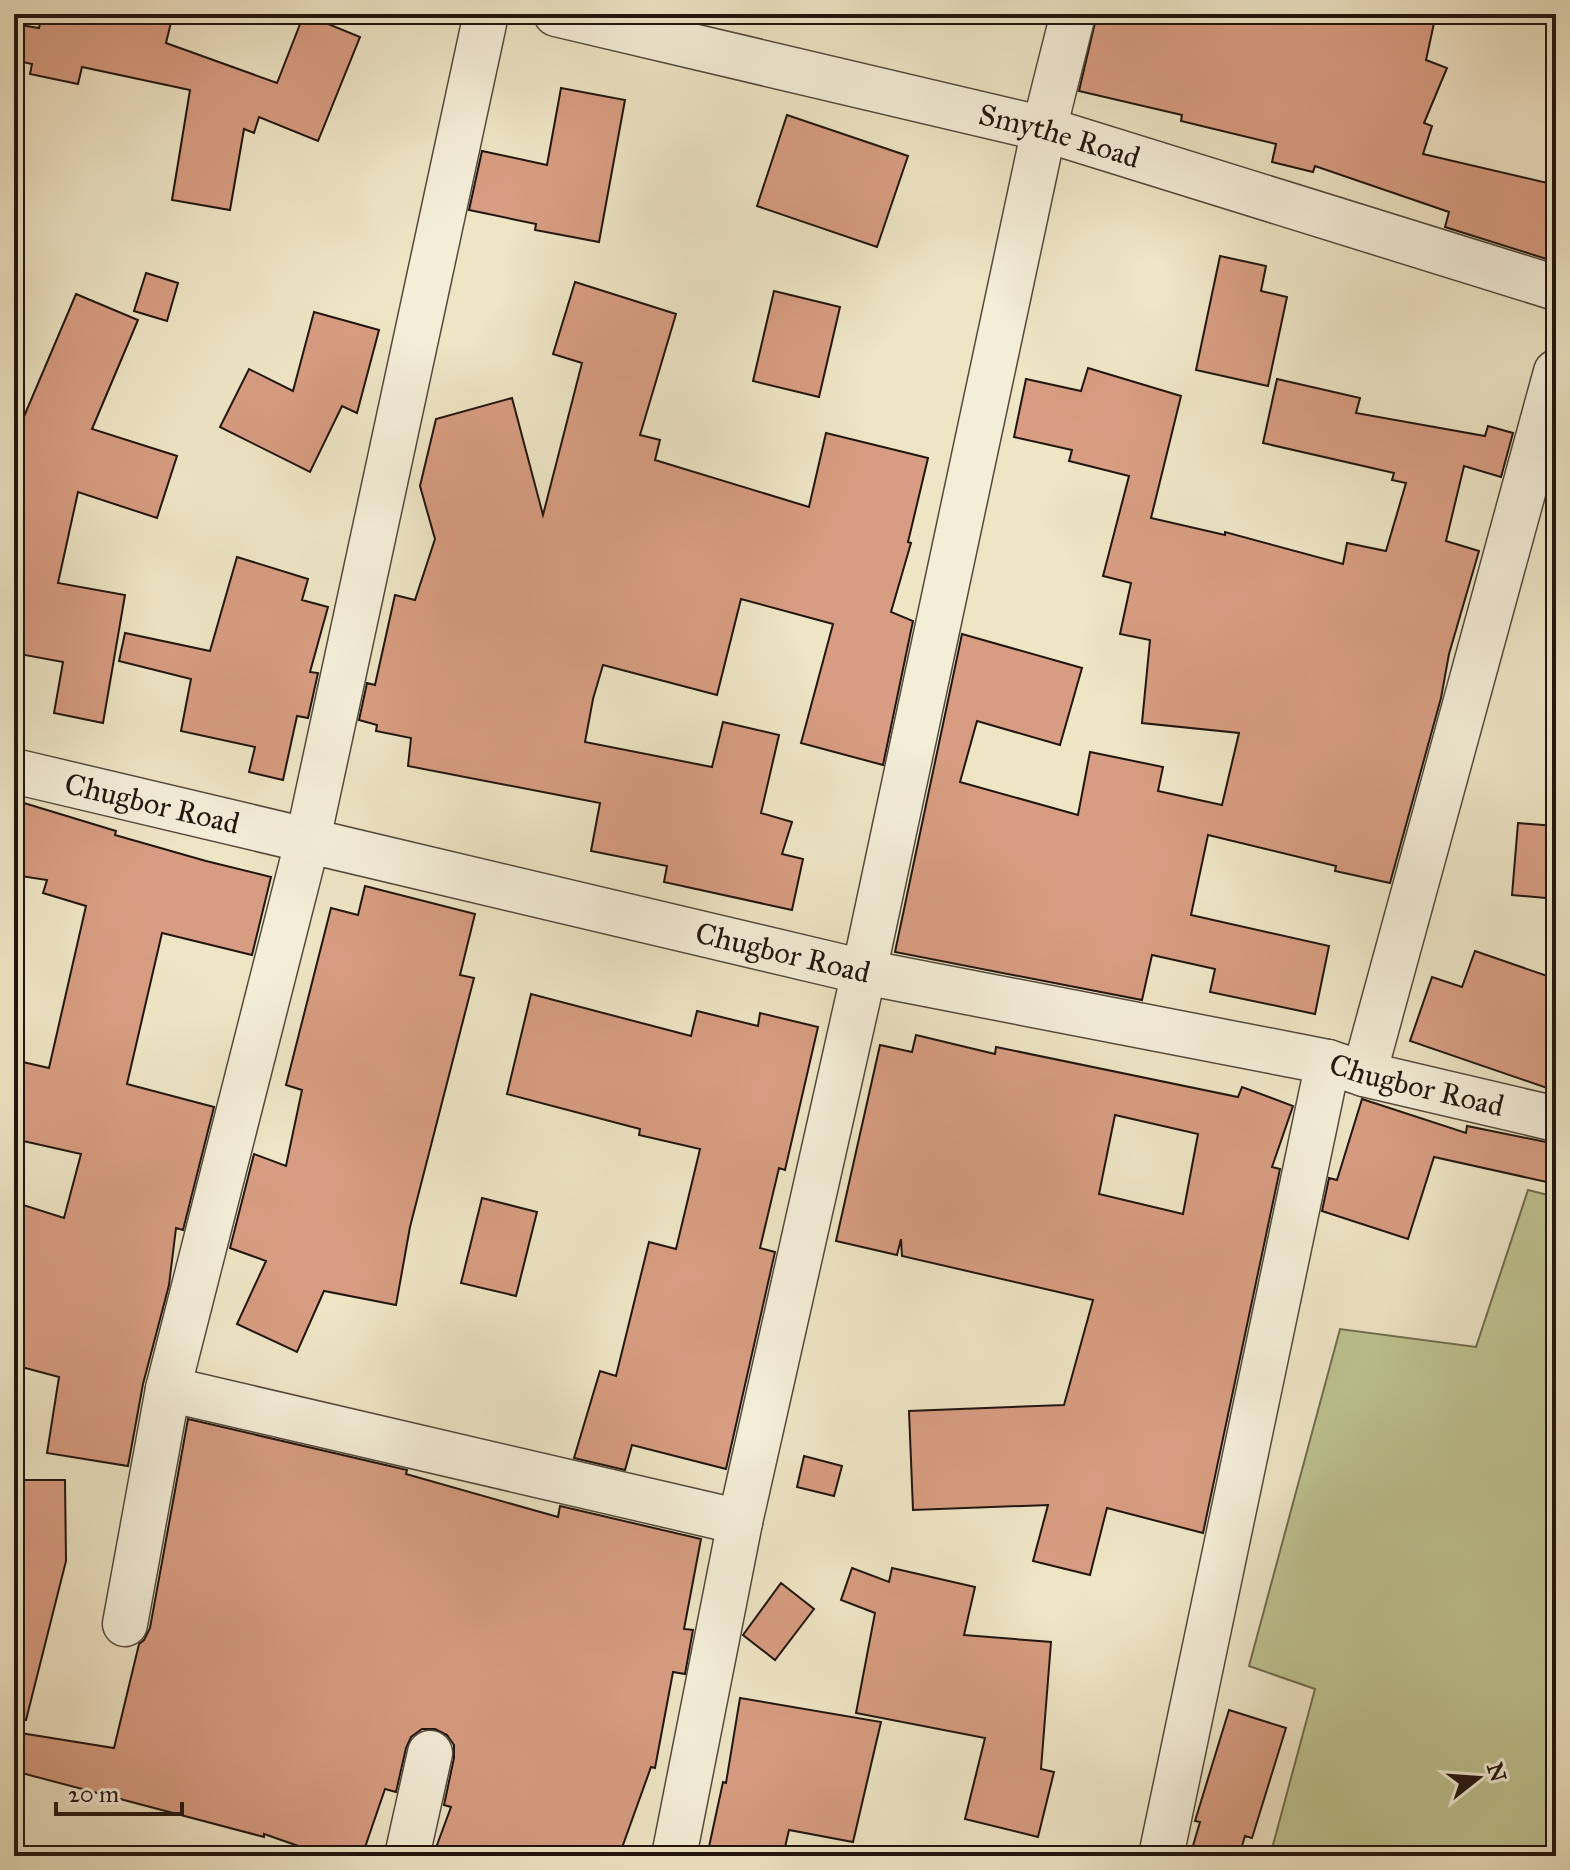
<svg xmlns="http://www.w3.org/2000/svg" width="1570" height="1870" viewBox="0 0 1570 1870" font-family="'IM FELL Great Primer',serif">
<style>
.green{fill:#bec391;stroke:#6f6c50;stroke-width:2}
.building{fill:#d79c81;stroke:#20150f;stroke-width:2;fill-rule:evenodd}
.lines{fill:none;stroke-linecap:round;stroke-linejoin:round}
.minor-casing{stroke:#54493c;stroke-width:47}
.minor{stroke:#f4eed9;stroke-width:44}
.labels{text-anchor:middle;stroke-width:6;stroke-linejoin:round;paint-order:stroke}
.street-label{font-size:30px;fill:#20150f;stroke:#f4eed9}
</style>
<rect width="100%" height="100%" fill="#eee5c5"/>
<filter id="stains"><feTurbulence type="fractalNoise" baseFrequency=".0025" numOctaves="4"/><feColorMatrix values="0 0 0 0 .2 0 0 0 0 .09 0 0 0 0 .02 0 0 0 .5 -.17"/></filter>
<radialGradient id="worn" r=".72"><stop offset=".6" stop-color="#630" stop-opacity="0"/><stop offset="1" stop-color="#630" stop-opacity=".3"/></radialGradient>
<!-- green -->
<path class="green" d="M1528,1190L1556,1197V1856H1270L1315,1689L1249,1666L1340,1329L1476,1347Z"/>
<!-- building -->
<path class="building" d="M42,14H173L166,43L277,83L304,14L360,37L318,141L259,117L254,133L244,129L230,210L172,200L190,90L82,67L78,84L30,74L32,64L14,60V24L39,28Z
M1097,14H1436L1426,60L1447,68L1424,123L1432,126L1423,154L1556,185V262L1445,227L1449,212L1315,166L1313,172L1272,162L1276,144L1181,121L1182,115L1079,91Z
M561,88L625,100L599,242L535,230L536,224L469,210L482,151L547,165Z
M787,115L908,156L877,247L757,206Z
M1220,256L1266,266L1261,291L1287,297L1268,386L1196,370Z
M146,273L178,283L167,321L134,311Z
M575,282L676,314L640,435L660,440L655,460L809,507L826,433L928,458L908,542L911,543L891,612L913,621L883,765L801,743L833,624L741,599L717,695L603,665L593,699L585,742L712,767L723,722L779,735L761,813L792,822L782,854L803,859L792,910L664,882L667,866L591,851L600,803L408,766L411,738L376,731L377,725L359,720L367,683L375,685L395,595L415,600L435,539L420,486L436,419L512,398L543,515L582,363L553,354Z
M774,291L840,307L819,397L753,381Z
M76,294L138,320L92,429L177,456L157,518L78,492L58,583L125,595L103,723L54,713L63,662L14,653V581L21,542L14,541V440Z
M314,312L379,330L357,413L342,406L310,472L220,427L249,369L293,391Z
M1088,368L1181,396L1151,518L1225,535V532L1343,564L1347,543L1386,551L1406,483L1392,480L1394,473L1263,443L1277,379L1360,398L1356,413L1485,436L1488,426L1513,433L1501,477L1464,466L1446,541L1479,551L1449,654L1441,698L1390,883L1335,871L1336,866L1208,835L1191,915L1329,946L1315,1014L1210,992L1215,969L1152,955L1142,1000L895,952L962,634L1082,668L1060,745L977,721L960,782L1078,815L1090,752L1163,767L1158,791L1222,805L1239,733L1142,723L1150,640L1120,634L1131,583L1103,576L1129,476L1069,461L1072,450L1014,437L1026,379L1081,391Z
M237,557L308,579L302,600L328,607L310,672L318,673L308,718L297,716L283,780L249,772L255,747L181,731L191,679L119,661L125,633L210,651Z
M14,800L116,831L115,835L206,861L271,877L252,955L162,933L127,1084L214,1107L183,1230L176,1228L169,1285L143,1384L128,1466L47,1453L59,1377L14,1365V1202L64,1218L81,1154L14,1139V1060L49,1068L86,906L43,893L47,880L14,875Z
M1518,823L1556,826V899L1512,895Z
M365,886L475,914L460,975L474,978L410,1227L396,1305L324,1291L297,1352L237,1324L266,1261L230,1248L254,1154L286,1166L302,1090L286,1085L331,908L358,915Z
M1475,951L1556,979V1091L1410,1041L1432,977L1462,987Z
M531,994L691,1036L697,1011L758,1026L760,1013L818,1027L785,1170L779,1168L760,1248L775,1252L726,1469L632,1445L625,1470L574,1458L600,1371L616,1376L649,1242L676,1249L700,1149L639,1135L640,1129L507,1094Z
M916,1035L995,1054L996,1047L1238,1097L1242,1087L1293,1106L1272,1167L1280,1169L1203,1533L1107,1508L1090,1575L1033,1561L1048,1505L913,1510L909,1411L1064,1405L1093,1300L902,1256L901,1239L897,1255L836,1241L880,1045L912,1052ZM1115,1115L1198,1134L1183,1214L1099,1194Z
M1362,1099L1466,1133L1467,1126L1556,1144V1184L1434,1157L1408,1239L1322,1211L1329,1178L1337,1180Z
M482,1198L537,1212L516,1296L461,1283Z
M188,1419L407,1470L406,1474L558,1517L560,1506L701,1539L684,1629L693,1630L685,1674L673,1672L655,1768L651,1767L619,1856H433L451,1807L444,1805L454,1758V1745L447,1735L435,1729H422L411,1737L406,1748L396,1792L385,1789L362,1856H327L264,1834V1837L14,1771V1732L114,1748L139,1644L144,1640L150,1628Z
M804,1456L842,1466L834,1496L797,1487Z
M14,1480H65L66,1561L26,1720L14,1718Z
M852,1568L889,1582L892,1568L975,1587L964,1635L1051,1642L1041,1769L1054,1772L1038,1837L965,1819L985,1738L856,1713L875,1613L841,1600Z
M781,1583L814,1609L775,1660L743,1635Z
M740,1698L881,1722L853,1842L789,1830L783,1856H707L723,1782L726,1783Z
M1229,1710L1286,1728L1252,1838L1245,1836L1239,1856H1190L1200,1822L1195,1821Z"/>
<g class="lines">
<!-- minor casing -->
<g class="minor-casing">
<g id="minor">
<path id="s1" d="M556,14L1044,129L1556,288"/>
<path id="s2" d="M14,771L864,972L1328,1062L1364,1074L1556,1119"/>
<path d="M1364,1074L1556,372"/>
<path d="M168,1389L308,839L486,14"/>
<path d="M125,1624L168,1389L740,1522"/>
<path d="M407,1856L430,1753"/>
<path d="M674,1856L740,1522L864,972L1044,129L1073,14"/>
<path d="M1161,1856L1328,1062"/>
</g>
</g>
<!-- minor -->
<use href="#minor" class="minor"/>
</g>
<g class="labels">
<!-- street labels -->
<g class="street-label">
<text dy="10" stroke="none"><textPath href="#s1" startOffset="518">Smythe Road</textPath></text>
<text dy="10" stroke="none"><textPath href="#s2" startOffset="142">Chugbor Road</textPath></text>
<text dy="10" stroke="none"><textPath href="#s2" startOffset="790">Chugbor Road</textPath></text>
<text dy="10" stroke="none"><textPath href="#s2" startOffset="1438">Chugbor Road</textPath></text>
</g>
</g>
<!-- margin -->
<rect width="1570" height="1870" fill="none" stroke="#eee5c5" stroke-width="48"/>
<rect x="16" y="16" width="1538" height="1838" fill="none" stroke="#20150f" stroke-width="4"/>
<rect x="24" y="24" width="1522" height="1822" fill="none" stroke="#20150f" stroke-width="2"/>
<!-- north arrow -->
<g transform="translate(1478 1778) rotate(73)" stroke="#f4eed9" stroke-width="6" paint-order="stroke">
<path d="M0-6L14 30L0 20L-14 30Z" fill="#20150f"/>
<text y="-12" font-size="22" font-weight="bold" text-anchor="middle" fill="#20150f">N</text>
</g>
<!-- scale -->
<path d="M56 1802v12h126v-12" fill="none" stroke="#20150f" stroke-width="4"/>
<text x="68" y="1802" font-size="24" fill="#20150f" stroke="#f4eed9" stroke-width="6" paint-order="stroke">20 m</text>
<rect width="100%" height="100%" filter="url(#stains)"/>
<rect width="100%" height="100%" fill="url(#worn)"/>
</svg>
